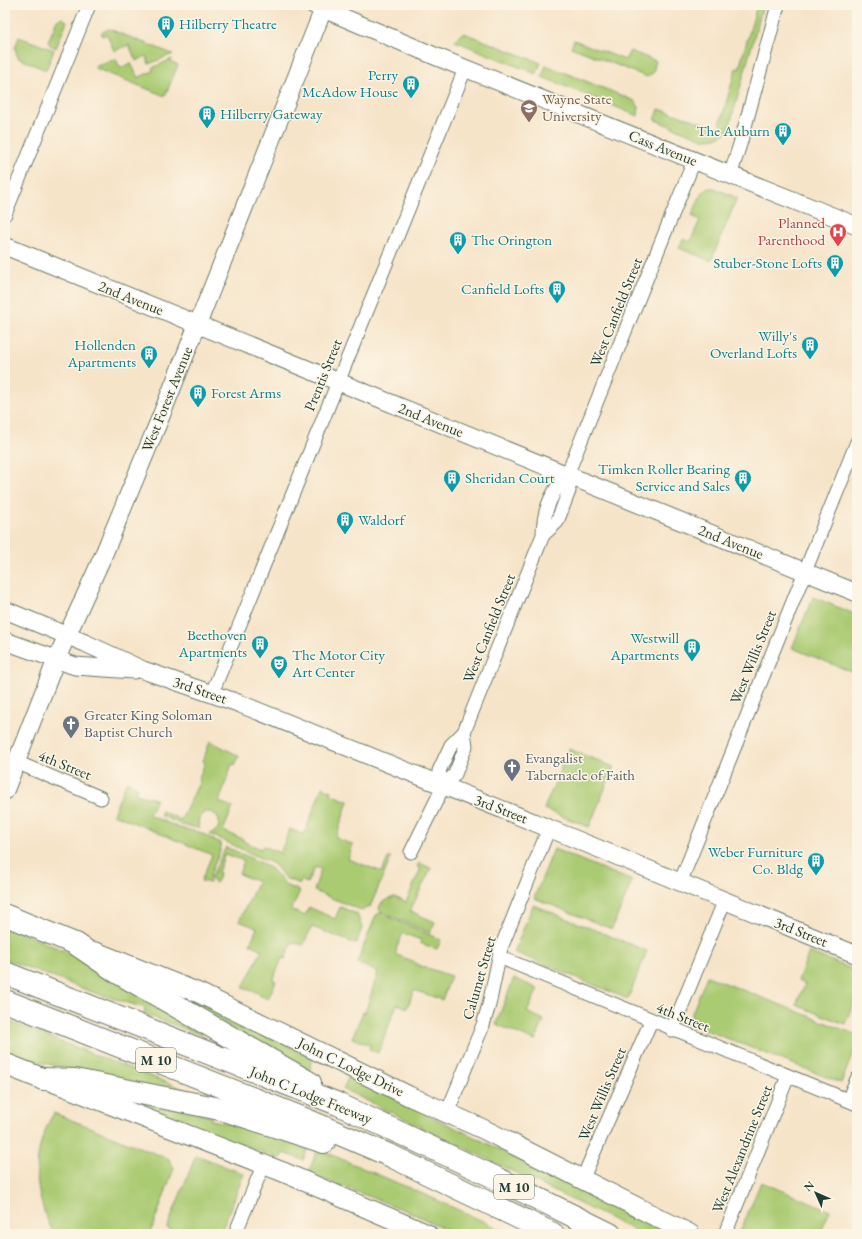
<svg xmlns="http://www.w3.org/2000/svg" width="862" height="1239" viewBox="0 0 862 1239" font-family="'EB Garamond',serif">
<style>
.green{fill:#abcb73;stroke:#658454}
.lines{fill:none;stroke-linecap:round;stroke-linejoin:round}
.minor-casing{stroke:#6a7768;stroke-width:15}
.tertiary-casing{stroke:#6a7768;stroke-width:19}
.secondary-casing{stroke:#6a7768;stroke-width:21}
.primary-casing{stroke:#6a7768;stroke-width:23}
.motorway-casing{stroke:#6a7768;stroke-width:24}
.minor{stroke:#fff;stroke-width:13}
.tertiary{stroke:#fff;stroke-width:17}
.secondary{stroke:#fff;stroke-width:19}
.primary{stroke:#fff;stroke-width:21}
.motorway{stroke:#fff;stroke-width:22}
.labels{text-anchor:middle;stroke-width:3;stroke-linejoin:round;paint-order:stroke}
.shield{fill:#fcf5e5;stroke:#617469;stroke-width:1}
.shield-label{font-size:14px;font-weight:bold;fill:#1f3d34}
.culture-label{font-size:15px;fill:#0d838f;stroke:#fcf5e5;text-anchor:end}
.education-label{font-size:15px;fill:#785e54;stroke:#fcf5e5;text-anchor:start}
.street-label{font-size:15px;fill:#1f3d34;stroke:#fcf5e5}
.health-label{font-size:15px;fill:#be3a42;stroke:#fcf5e5;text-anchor:end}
.worship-label{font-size:15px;fill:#5b616d;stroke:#fcf5e5;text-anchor:start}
</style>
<rect width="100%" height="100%" fill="#fcf5e5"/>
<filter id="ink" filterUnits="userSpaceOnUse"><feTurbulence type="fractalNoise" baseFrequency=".025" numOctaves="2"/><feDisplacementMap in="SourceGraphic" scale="8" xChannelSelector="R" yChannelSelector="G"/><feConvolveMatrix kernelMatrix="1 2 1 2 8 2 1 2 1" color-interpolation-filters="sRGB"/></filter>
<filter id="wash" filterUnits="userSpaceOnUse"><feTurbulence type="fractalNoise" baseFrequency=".012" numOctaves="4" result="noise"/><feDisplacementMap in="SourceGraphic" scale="16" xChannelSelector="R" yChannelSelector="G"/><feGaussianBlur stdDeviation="0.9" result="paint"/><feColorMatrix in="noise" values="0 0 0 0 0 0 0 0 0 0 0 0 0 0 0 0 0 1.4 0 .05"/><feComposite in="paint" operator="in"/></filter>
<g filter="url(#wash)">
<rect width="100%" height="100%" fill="#f6e4c9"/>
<!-- green -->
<path class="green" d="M757,5H763L728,132C719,137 713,140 703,139L655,120L659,109L719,128L736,68L739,69Z
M62,18L67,21L56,48L50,45L48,42L57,20Z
M109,29L173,54L149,64L146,56L136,61L129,45L114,51L107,34L103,36L101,33Z
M464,33L541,63L536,74L455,41L461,34Z
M19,37L54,50L46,70L18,58L15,48Z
M574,40L625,60L630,51L656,61L653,73L647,77L571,47Z
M116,59L120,68L131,63L138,78L153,71L152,68L172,59L171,62L178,65L165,96L95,68L96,66Z
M546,65L635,101L639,107L638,116L542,77Z
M709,188H714L737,198L711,261L679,248L683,239L690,242L700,220L692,216L702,192Z
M813,597L857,615V674L792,648Z
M210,741L239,756L235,765L232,764L219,802L233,807L223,831L243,839V841L261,849L263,846L280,853L290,829L304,835L322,787L331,791L330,794L348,801L336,838L353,845L348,859L382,872L388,858H391L370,907L361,910L314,891L321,869L315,867L307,883L301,880L300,884L285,878L274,864L209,834C218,832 221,826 218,817L211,812C201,811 196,819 199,828L182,825L160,815L162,811L181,820L200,781L198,780L205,763L203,761Z
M569,749L614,767L589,827L544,809Z
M127,781L138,788L135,794L156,799L149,815L180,828L199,832L220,843C224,854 207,870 210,883L201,881L212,855L113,814Z
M226,847L264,864L273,870L287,886L300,891L291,910L305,916L309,907L335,919L340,907L357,914L362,928L356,944L312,927L303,945L292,942L285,959L282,958L273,980L276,981L268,999L259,995V993L243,988L262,950L250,944L257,928L239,921L258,882L239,874L244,861L225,854L218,872L220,873L216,883L213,881L211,878Z
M554,849L632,881L612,929L534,898Z
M419,863L431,868L410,911L435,922L430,933L380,911L379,908L382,902L394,897L406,902L421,868L417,867Z
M533,905L647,951L628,999L514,952Z
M380,913L441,940L437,949L420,943L421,940L403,933L396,949L397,950L395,954L415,962V964L451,976L442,1000L414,990L407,1008L397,1004L378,1053L369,1049L370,1045L352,1038L363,1012L365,1013L378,972L357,963L376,915Z
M5,926L72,954L201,1027L202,1035L144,1014L145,1008L92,992L5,959Z
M809,952L857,971V994L845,1024L796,1005L805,984L798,981Z
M707,976L857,1035V1044L841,1083L688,1023Z
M514,978L538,989L527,1012L544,1020L535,1041L496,1024Z
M153,984L191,998L313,1058L309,1071Z
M5,1020L212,1100L210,1103L19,1057L5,1052Z
M349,1076L673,1234H642L343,1089Z
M113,1095L211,1116V1120L237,1125L309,1145L303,1160L283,1153L280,1159Z
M54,1113L169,1159L174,1168L150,1234H54C33,1194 30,1152 54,1113Z
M318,1149L430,1197L511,1234H456L414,1214L308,1173Z
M196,1155L244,1174L220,1234H182L167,1228Z
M761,1182L830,1210L820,1234H739Z"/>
</g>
<g filter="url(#ink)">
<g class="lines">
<!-- minor casing -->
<g class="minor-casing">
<path id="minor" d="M730,176L741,141L778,5
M5,214L89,5
M543,535L557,522L569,491L567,475
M212,693L465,69
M16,762L101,798
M443,787L439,771L451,745L464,732L543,535C543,512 551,492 567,475L694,161
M411,852L443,787L455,774L466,746L464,732
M680,883L857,442
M499,957L857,1104
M672,1030L724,902
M848,1100L857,1079
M447,1113L483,1025L489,1005L501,948L549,828
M582,1180L651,1021
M235,1234L263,1166
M725,1234L788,1076"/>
</g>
<!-- tertiary casing -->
<g class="tertiary-casing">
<path id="tertiary" d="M314,5L437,57L857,226
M5,246L857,593
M5,610L85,643L143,670L238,703L558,832L857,955
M5,641L75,666L134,670
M5,791L56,660L103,556L161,416L325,5"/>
</g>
<!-- secondary casing -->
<g class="secondary-casing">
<path id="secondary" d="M96,952L199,993L409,1096L483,1129L690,1234
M50,1081L283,1172L427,1234"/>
</g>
<!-- primary casing -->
<g class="primary-casing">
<path id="primary" d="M5,915L76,944
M5,1064L43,1079"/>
</g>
<!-- motorway casing -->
<g class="motorway-casing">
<path id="motorway" d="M76,944L117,972L310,1083
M5,973L338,1104L492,1176L610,1234
M5,1001L307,1120L391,1156L553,1234
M43,1079L75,1080L225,1110L324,1142"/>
</g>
<!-- minor -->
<use href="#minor" class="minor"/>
<!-- tertiary -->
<use href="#tertiary" class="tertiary"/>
<!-- secondary -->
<use href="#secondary" class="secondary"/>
<!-- primary -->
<use href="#primary" class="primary"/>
<!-- motorway -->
<use href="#motorway" class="motorway"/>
</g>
</g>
<!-- icons -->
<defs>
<g id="building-pin" transform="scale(0.9)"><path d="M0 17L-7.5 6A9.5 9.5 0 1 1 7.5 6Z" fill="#0f9aa8" stroke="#fcf5e5"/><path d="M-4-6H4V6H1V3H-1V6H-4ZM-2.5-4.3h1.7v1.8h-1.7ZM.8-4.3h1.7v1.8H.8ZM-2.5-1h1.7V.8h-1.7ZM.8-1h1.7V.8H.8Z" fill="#fff"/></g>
<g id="university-pin" transform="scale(0.9)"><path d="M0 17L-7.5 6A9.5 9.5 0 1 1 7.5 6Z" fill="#8d6e63" stroke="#fcf5e5"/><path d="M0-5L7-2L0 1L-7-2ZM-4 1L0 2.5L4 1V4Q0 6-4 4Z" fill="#fff"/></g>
<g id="hospital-pin" transform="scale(0.9)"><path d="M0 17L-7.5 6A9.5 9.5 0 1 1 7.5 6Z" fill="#e0444e" stroke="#fcf5e5"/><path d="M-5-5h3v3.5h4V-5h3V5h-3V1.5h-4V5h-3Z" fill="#fff"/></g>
<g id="theatre-pin" transform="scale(0.9)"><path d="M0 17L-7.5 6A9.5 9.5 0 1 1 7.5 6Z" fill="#0f9aa8" stroke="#fcf5e5"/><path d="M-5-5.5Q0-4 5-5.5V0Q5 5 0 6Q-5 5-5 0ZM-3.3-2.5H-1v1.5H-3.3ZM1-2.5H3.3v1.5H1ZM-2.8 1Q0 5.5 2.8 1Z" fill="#fff"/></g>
<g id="church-pin" transform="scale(0.9)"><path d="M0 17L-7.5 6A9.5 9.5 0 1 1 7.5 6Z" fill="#6b7280" stroke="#fcf5e5"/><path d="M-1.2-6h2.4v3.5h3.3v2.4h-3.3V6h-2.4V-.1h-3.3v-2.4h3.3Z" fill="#fff"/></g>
</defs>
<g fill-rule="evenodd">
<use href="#building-pin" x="166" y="24"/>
<use href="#building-pin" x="411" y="84"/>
<use href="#university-pin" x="529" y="108"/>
<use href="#building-pin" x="207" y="114"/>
<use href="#building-pin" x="783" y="131"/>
<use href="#hospital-pin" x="838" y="232"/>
<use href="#building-pin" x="458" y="240"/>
<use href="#building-pin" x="835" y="263"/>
<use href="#building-pin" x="557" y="289"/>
<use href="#building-pin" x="810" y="345"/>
<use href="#building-pin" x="149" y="354"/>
<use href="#building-pin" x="198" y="393"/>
<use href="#building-pin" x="452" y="478"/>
<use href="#building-pin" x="743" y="478"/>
<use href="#building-pin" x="345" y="520"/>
<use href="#building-pin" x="260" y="644"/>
<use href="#building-pin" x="692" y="647"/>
<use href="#theatre-pin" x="279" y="664"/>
<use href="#church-pin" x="71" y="724"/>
<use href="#church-pin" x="512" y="767"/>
<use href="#building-pin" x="816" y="861"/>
</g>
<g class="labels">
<!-- shield labels -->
<g class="shield">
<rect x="136" y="1048" width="40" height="24" rx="3"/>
<rect x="494" y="1175" width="40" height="24" rx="3"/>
</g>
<g class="shield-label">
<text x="156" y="1065">M 10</text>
<text x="514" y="1192">M 10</text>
</g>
<!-- culture labels -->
<g class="culture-label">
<text x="179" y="29" text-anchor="start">Hilberry Theatre</text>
<text x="398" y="80">Perry<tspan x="398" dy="17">McAdow House</tspan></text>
<text x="220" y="119" text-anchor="start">Hilberry Gateway</text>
<text x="770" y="136">The Auburn</text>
<text x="471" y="245" text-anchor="start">The Orington</text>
<text x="822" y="268">Stuber-Stone Lofts</text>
<text x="544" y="294">Canfield Lofts</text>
<text x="797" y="341">Willy's<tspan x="797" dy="17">Overland Lofts</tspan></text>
<text x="136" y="350">Hollenden<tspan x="136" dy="17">Apartments</tspan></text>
<text x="211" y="398" text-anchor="start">Forest Arms</text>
<text x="730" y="474">Timken Roller Bearing<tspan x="730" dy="17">Service and Sales</tspan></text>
<text x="465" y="483" text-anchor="start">Sheridan Court</text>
<text x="358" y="525" text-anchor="start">Waldorf</text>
<text x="247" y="640">Beethoven<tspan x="247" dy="17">Apartments</tspan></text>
<text x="679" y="643">Westwill<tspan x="679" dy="17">Apartments</tspan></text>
<text x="292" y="660" text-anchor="start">The Motor City<tspan x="292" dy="17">Art Center</tspan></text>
<text x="803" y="857">Weber Furniture<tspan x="803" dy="17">Co. Bldg</tspan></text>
</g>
<!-- education labels -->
<g class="education-label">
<text x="542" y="104">Wayne State<tspan x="542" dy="17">University</tspan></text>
</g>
<!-- street labels -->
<g class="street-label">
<text transform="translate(663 148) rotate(22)" y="5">Cass Avenue</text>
<text transform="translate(131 298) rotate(22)" y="5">2nd Avenue</text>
<text transform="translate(616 312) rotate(-68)" y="5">West Canfield Street</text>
<text transform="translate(323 375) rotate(-68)" y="5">Prentis Street</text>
<text transform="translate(167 399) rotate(-68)" y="5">West Forest Avenue</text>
<text transform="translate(431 420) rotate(22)" y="5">2nd Avenue</text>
<text transform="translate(731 542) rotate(22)" y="5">2nd Avenue</text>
<text transform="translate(489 628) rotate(-68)" y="5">West Canfield Street</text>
<text transform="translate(753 657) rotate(-68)" y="5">West Willis Street</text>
<text transform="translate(200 690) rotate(19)" y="5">3rd Street</text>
<text transform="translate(65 765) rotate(22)" y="5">4th Street</text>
<text transform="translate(501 809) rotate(21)" y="5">3rd Street</text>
<text transform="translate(801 932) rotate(22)" y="5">3rd Street</text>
<text transform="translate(479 978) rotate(-74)" y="5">Calumet Street</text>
<text transform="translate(683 1017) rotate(22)" y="5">4th Street</text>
<text transform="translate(351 1067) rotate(26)" y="5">John C Lodge Drive</text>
<text transform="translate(602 1094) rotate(-67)" y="5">West Willis Street</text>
<text transform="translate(311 1095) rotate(22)" y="5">John C Lodge Freeway</text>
<text transform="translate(742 1149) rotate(-68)" y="5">West Alexandrine Street</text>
</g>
<!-- health labels -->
<g class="health-label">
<text x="825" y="228">Planned<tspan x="825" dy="17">Parenthood</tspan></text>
</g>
<!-- worship labels -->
<g class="worship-label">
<text x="84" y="720">Greater King Soloman<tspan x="84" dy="17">Baptist Church</tspan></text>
<text x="525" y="763">Evangalist<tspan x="525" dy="17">Tabernacle of Faith</tspan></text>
</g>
</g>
<!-- margin -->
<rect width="862" height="1239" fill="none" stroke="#fcf5e5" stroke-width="20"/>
<!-- north arrow -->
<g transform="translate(816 1193) rotate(315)" stroke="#fcf5e5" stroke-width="3" paint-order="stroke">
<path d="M0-3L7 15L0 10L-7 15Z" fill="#1f3d34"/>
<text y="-6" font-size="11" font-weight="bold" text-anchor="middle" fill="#1f3d34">N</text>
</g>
</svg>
